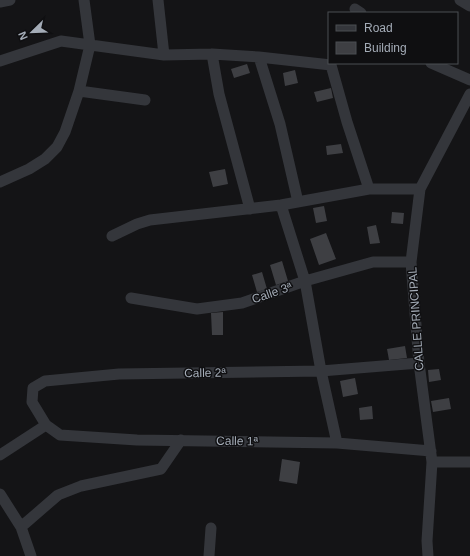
<svg xmlns="http://www.w3.org/2000/svg" width="470" height="556" viewBox="0 0 470 556" font-family="Helvetica,sans-serif">
<style>
.building{fill:#3e3f43}
.lines{fill:none;stroke-linecap:round;stroke-linejoin:round}
.minor{stroke:#34363b;stroke-width:11}
.labels{text-anchor:middle;stroke-width:3;stroke-linejoin:round;paint-order:stroke}
.street-label{font-size:12px;fill:#a4acb7;stroke:#0f0f11}
</style>
<rect width="100%" height="100%" fill="#141416"/>
<!-- building -->
<path class="building" d="M247,64L250,73L234,78L231,69Z
M295,70L298,83L285,86L283,73Z
M331,88L333,98L317,102L314,92Z
M341,144L343,153L327,155L326,146Z
M225,169L228,184L213,187L209,172Z
M324,206L327,221L316,223L313,208Z
M392,212L404,213L403,224L391,223Z
M376,225L380,243L370,244L367,227Z
M326,233L336,259L319,265L310,239Z
M282,261L288,281L276,285L270,265Z
M262,272L267,289L257,292L252,275Z
M223,312V335H212L211,313Z
M405,346L407,358L389,360L387,349Z
M439,369L441,380L429,382L428,370Z
M355,378L358,394L343,397L340,381Z
M449,398L451,409L433,412L431,401Z
M372,406L373,419L360,420L359,408Z
M282,459L300,462L297,484L279,481Z"/>
<g class="lines">
<!-- minor -->
<path class="minor" d="M158,0L164,55
M460,0L470,6
M0,2L10,0
M355,9L361,13
M259,57L280,124L298,202
M0,61L61,41L164,55L212,54
M431,63L470,80
M79,91L145,100
M0,182L29,169L45,159L57,147L65,132L79,91L90,45L84,0
M281,205L305,281L321,371L337,443
M250,209L219,94L212,54L259,57L331,65L347,122L369,189
M112,236L137,224L150,220L281,205L369,189H420
M131,298L197,309L242,303L305,281L373,262H411
M419,363L321,371L119,374L45,381L33,388L32,402L46,425L60,435L137,440L337,443L431,451
M0,455L46,425
M432,462H470
M0,494L21,527L31,556
M21,527L58,495L81,486L161,469L181,440
M209,556L211,528
M428,556L427,541L432,462L419,363L411,262L420,189L470,94"/>
</g>
<g class="labels">
<!-- street labels -->
<g class="street-label">
<text transform="translate(272 293) rotate(-19)" y="4">Calle 3ª</text>
<text transform="translate(416 319) rotate(-94)" y="4">CALLE PRINCIPAL</text>
<text transform="translate(205 373) rotate(-1)" y="4">Calle 2ª</text>
<text transform="translate(237 441) rotate(1)" y="4">Calle 1ª</text>
</g>
</g>
<!-- legend -->
<rect x="328" y="12" width="130" height="52" fill="#0f0f11" stroke="#4b4e53"/>
<rect x="336" y="25" width="20" height="6" fill="#34363b" stroke="#4b4e53"/>
<text x="364" y="32" font-size="12" fill="#a4acb7">Road</text>
<rect x="336" y="42" width="20" height="12" fill="#3e3f43" stroke="#4b4e53"/>
<text x="364" y="52" font-size="12" fill="#a4acb7">Building</text>
<!-- north arrow -->
<g transform="translate(32 32) rotate(247)" stroke="#0f0f11" stroke-width="3" paint-order="stroke">
<path d="M0-3L7 15L0 10L-7 15Z" fill="#a4acb7"/>
<text y="-6" font-size="11" font-weight="bold" text-anchor="middle" fill="#a4acb7">N</text>
</g>
</svg>
